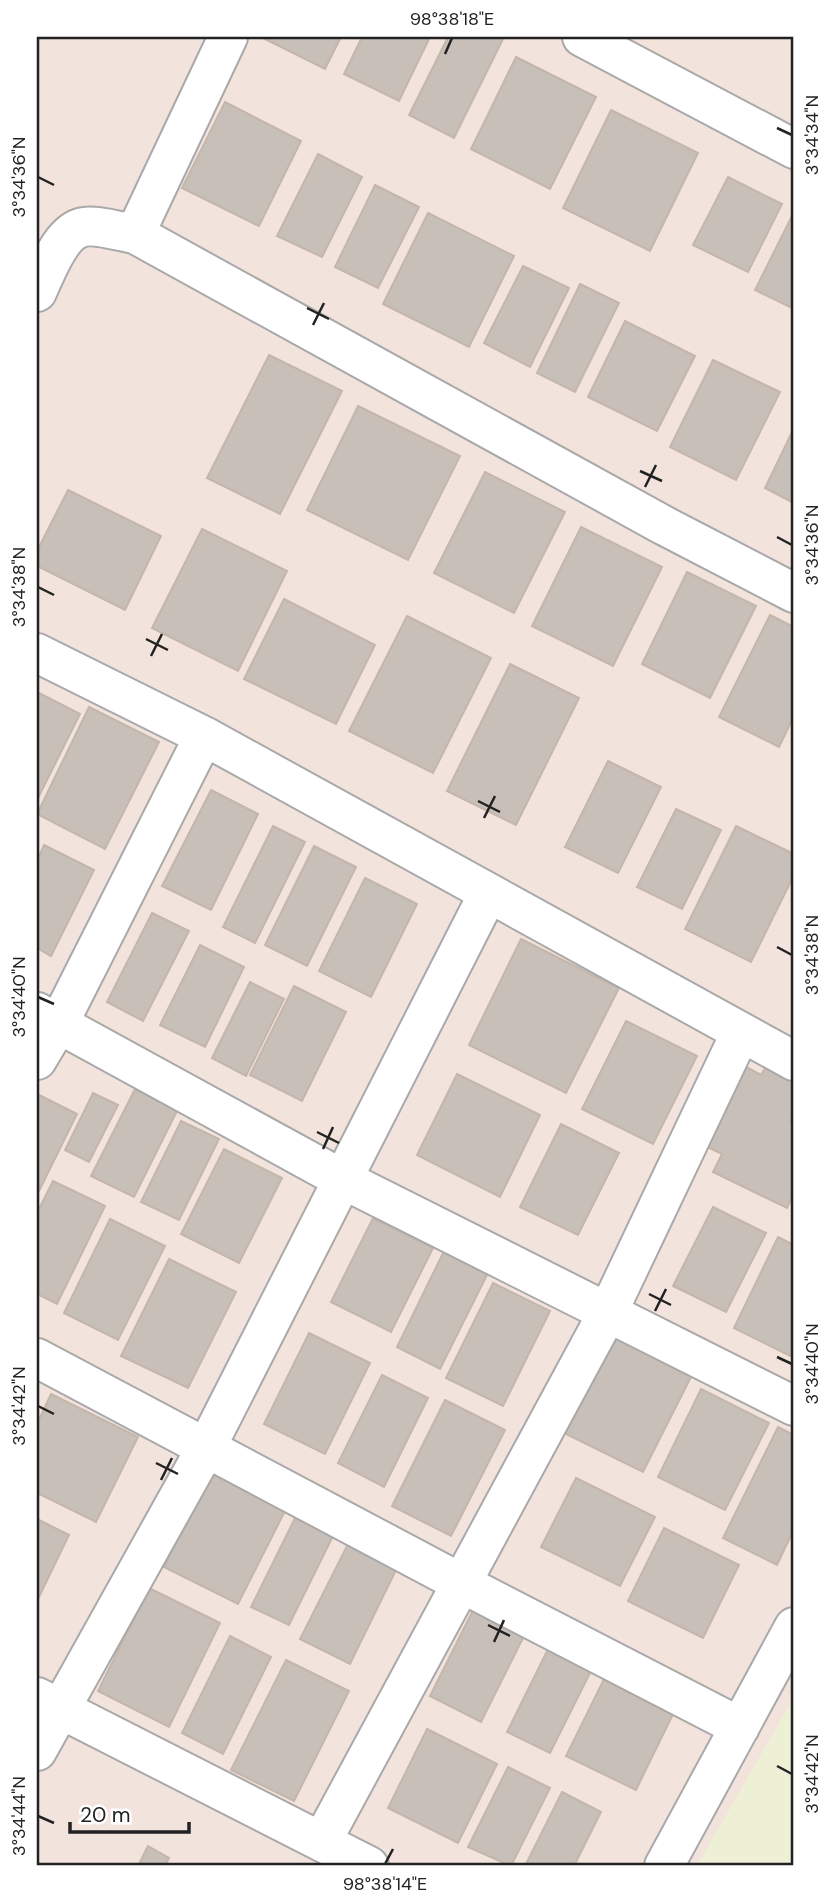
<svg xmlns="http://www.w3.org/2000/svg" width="831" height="1903" viewBox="0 0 831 1903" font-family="'DM Sans',sans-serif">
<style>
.military{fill:#f3e3dd}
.farmland{fill:#eef0d5}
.building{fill:#c7bfb8;stroke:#c4b6ab;stroke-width:2}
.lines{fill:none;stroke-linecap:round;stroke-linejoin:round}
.minor-casing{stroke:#a9a9a9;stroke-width:42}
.minor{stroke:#fff;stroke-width:38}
.ticks{fill:none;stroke:#222;stroke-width:2.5}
.neatline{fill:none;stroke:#222;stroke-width:2.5}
.ticks-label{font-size:18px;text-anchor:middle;fill:#222}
</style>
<rect width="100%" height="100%" fill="#f2efe9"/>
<!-- military -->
<path class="military" d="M37,37H794V1866H37Z"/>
<!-- farmland -->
<path class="farmland" d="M794,1697V1866H697Z"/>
<!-- building -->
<path class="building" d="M261,37H341L325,69Z
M362,37H430L399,101L344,74Z
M448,37H504L454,138L409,115Z
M516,57L596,97L550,189L471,149Z
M225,102L301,141L259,226L182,188Z
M611,110L698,153L650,251L563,208Z
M318,154L362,177L322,257L277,236Z
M728,177L782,204L748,272L693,245Z
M375,185L419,207L378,288L335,267Z
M794,212V309L755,290Z
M428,213L514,256L469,347L383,304Z
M523,266L569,288L530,367L484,343Z
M580,284L619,303L575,392L537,373Z
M625,321L695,356L657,431L588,397Z
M269,355L342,391L280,514L207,478Z
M713,360L780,392L736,480L670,447Z
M358,406L460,456L408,560L307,510Z
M794,428V503L765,488Z
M485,472L565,512L514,613L434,573Z
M68,490L161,536L125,610L37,566V551Z
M581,527L662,567L613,666L532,626Z
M202,529L287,571L238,671L152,628Z
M687,572L756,606L710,698L642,664Z
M284,599L375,645L336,724L244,679Z
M770,615L794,627V716L779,747L719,717Z
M407,616L491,658L433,773L349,731Z
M510,664L579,698L516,825L447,791Z
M37,692L80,714L37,800Z
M89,707L159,742L105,849L37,814Z
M608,761L661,787L618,873L565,847Z
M211,790L258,814L211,910L162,886Z
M676,809L721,830L682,909L637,887Z
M273,826L305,842L255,943L223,927Z
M736,826L794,854V875L751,962L685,929Z
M44,845L94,870L51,956L37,948V861Z
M314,846L356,867L307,966L265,945Z
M365,878L417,904L371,997L319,971Z
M152,913L189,931L143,1021L107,1002Z
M521,939L619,988L566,1093L469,1045Z
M200,945L244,967L205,1047L160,1025Z
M250,982L284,999L246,1076L212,1058Z
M294,986L346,1012L302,1101L250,1075Z
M626,1021L697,1056L653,1144L582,1109Z
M737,1062L761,1075L767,1065L794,1078V1112L790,1121L794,1123V1193L787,1208L713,1172L722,1154L697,1142Z
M457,1074L540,1115L500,1197L417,1155Z
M135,1089L177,1111L134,1197L91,1176Z
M93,1093L118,1105L89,1162L65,1150Z
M37,1094L77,1114L37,1195Z
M181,1121L219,1139L179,1220L141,1202Z
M561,1124L619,1153L578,1235L520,1207Z
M224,1149L282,1178L239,1263L181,1234Z
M53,1181L105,1206L57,1304L37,1294V1213Z
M713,1207L766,1233L726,1312L673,1286Z
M373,1218L433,1248L391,1332L331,1302Z
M110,1219L165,1246L118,1340L64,1313Z
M778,1237L794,1245V1348L790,1356L734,1328Z
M445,1249L489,1271L440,1369L397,1347Z
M169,1259L236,1292L188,1388L121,1356Z
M493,1283L550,1311L503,1406L446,1378Z
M309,1333L370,1363L325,1454L264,1424Z
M609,1333L692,1375L643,1472L560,1431Z
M382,1375L428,1398L384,1487L338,1463Z
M701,1389L769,1423L725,1510L658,1477Z
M51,1394L138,1437L96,1522L37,1493V1424Z
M445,1400L505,1430L451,1536L392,1506Z
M778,1427L794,1435V1529L777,1565L723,1538Z
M211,1472L286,1509L238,1604L164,1567Z
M576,1478L655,1517L620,1586L541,1547Z
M297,1514L335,1532L289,1625L251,1607Z
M37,1519L69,1535L37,1601Z
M664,1528L739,1565L703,1638L628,1601Z
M349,1542L398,1566L350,1664L300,1639Z
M149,1588L220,1623L169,1727L98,1691Z
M477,1602L528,1628L481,1722L430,1696Z
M230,1636L271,1657L223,1754L182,1733Z
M548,1649L591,1671L550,1753L507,1732Z
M286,1660L349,1691L294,1801L231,1770Z
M606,1675L675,1710L636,1790L566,1756Z
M427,1729L497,1764L458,1843L388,1808Z
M508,1767L550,1788L511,1866L468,1847Z
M562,1792L601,1812L574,1866H525Z
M148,1846L169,1858L165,1866H138Z"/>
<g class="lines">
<!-- minor casing -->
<g class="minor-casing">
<path id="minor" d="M582,37L794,149
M135,234L228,37
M37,292C46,273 59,235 80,228C93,223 121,232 135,234L663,525L794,593
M37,653L204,736L794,1061
M37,1012L342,1179L794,1406
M37,1060L59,1023L204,736
M37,1358L461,1583L740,1727
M37,1697L369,1866
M37,1751L206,1448L488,894
M322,1841L608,1312L741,1032
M664,1866L794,1627"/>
</g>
<!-- minor -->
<use href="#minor" class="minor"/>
</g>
<!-- ticks -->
<path class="ticks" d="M445,54L452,38M777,128L792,135M38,177L54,185M307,308L329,319M313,325L324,303M640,471L662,481M645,487L656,465M777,537L792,545M38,587L54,595M146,639L168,650M151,656L162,634M478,801L500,812M484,818L495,796M777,947L792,955M38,997L54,1004M317,1132L339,1143M323,1149L333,1127M649,1294L671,1305M655,1311L666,1289M777,1357L792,1364M38,1406L54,1414M156,1463L178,1474M161,1480L172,1458M488,1625L510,1636M494,1642L504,1620M777,1766L792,1774M38,1816L54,1823M385,1864L393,1849"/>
<!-- border -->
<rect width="831" height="1903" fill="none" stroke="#ffffff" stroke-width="77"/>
<!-- scale -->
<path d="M70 1822v10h119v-10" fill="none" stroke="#222222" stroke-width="3.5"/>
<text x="80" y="1822" font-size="21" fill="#222222" stroke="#ffffff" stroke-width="5" paint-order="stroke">20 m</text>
<rect x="38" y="38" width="754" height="1826" class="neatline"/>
<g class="ticks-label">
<text x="452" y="25">98°38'18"E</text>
<text transform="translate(812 135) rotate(-90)" y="6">3°34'34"N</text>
<text transform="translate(19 177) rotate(-90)" y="6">3°34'36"N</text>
<text transform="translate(812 545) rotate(-90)" y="6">3°34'36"N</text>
<text transform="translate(19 587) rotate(-90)" y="6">3°34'38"N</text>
<text transform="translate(812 955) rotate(-90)" y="6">3°34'38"N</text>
<text transform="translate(19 997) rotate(-90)" y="6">3°34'40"N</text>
<text transform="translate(812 1364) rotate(-90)" y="6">3°34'40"N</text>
<text transform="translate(19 1406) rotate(-90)" y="6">3°34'42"N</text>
<text transform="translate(812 1774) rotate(-90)" y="6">3°34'42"N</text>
<text transform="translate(19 1816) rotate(-90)" y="6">3°34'44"N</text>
<text x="385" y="1890">98°38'14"E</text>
</g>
</svg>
